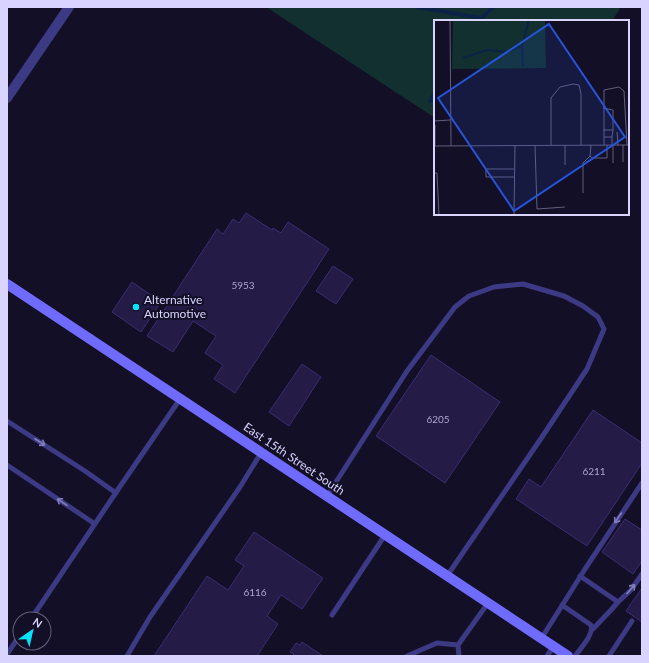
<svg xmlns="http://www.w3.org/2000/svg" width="649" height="663" viewBox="0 0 649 663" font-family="Lato,sans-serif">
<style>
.green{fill:#12302f}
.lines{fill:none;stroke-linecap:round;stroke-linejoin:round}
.stream{stroke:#0c2248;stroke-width:4}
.building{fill:#241b47;stroke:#3b2d73}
.lane{stroke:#3d3a85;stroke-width:5}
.street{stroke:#3d3a85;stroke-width:10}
.secondary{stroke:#6f6bff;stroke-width:10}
.oneway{stroke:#837fbc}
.poi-dot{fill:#00e5ff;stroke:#130f26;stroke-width:1.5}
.labels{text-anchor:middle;stroke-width:4;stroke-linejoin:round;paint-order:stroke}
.number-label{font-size:10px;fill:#aca6d1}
.poi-label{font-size:12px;fill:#d9d4ff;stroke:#130f26;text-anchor:start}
.street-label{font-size:12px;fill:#d9d4ff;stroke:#130f26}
.inset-river{fill:none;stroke:#0c2248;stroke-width:2}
.inset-road{fill:none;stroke:#625e7d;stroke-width:1}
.view{fill:#2655da;fill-opacity:0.15;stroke:#2655da;stroke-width:2}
.inset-edge{fill:none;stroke:#d9d4ff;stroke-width:2}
</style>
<rect width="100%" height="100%" fill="#130f26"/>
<!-- green -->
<path class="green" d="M266,7H621L612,21H435V118Z"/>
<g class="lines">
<!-- stream -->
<path class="stream" d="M417,7L481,18
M479,21L481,18L494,7
M430,101L435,93"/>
</g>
<!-- building -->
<path class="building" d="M246,213L272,230L273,228L281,233L288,222L329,249L235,393L214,379L223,365L205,353L216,336L193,321L173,352L147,336L217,229L223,234L233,219L239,223Z
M333,266L353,279L336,304L316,291Z
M132,282L161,302L141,332L112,312Z
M431,355L500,402L445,483L376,436Z
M302,364L321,377L289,426L269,412Z
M593,410L642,443V463L587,546L516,499L529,479L541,487Z
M625,519L642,530V561L633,574L602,552Z
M254,532L323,578L302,609L281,595L267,616L278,624L257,656H154L207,576L228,590L244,566L235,560Z
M642,588V622L626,611Z
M302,642L323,656H292L294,654L290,652L296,643L300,645Z"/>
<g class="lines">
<!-- lane -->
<path class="lane" d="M7,421L85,471L116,493
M7,465L95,524
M327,496L407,371L455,307L469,296L494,287L523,284L564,296L583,306L598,317L604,329L587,369L542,437L447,576
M580,576L618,602L611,610L593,629
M618,602L631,590L642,574
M562,605L591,625C594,634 581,648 575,656
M332,615L385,535
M31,619L119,488L180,399
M541,639L585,569L642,483
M458,645L459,656
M7,654L20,635
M127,656L150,617L240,487L261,453
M407,656L437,643L458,645L488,603
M547,656L553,647
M609,656L632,621"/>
<!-- street -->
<path class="street" d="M7,98L69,7"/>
<!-- secondary -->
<path class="secondary" d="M7,284L568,656"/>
</g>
<!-- one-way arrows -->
<defs><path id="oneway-shaft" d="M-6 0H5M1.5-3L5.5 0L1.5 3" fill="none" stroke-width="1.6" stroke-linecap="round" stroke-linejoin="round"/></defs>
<g class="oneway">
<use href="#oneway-shaft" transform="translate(40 442) rotate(33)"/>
<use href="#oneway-shaft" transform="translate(62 502) rotate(-146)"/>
<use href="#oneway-shaft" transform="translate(618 518) rotate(124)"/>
<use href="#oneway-shaft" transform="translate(631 589) rotate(-49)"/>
</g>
<!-- markers -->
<circle class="poi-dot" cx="136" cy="307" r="4"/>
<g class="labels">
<!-- number labels -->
<g class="number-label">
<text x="243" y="289">5953</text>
<text x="438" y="423">6205</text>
<text x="594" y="475">6211</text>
<text x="255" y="596">6116</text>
</g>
<!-- poi labels -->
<g class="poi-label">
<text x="144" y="304">Alternative<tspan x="144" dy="14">Automotive</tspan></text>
</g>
<!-- street labels -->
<g class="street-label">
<text transform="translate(294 459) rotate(34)" y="4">East 15th Street South</text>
</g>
</g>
<!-- overview -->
<g transform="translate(434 20)">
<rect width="195" height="195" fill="#130f26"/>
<path d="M19,0H111L112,48L18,49Z" fill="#12302f"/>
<path class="inset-river" d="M29,38L53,30L73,32L88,26M89,46L88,26L95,0"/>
<path class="inset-road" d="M16,0L17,126M169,88L179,90V110M0,101L16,100M169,110H179L178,117M183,112L184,125M170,117H178V125M101,125L103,189L131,187M117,125V78L126,67L139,64L145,65L147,74V125M131,125V145M170,125V70L185,67L190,71L193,125M179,125V143M189,125V142M0,126L195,125M1,126V105M156,136L158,138H173V125M80,149H52V157H80M0,153H3L5,195M149,173V143L156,136L157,125M80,195L81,126"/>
<path class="view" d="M115,4L191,117L80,191L4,78Z"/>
<rect width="195" height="195" class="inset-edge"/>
</g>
<!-- border -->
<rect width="649" height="663" fill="none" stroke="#d9d4ff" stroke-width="16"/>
<!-- north arrow -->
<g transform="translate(32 631) rotate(34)"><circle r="19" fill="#130f26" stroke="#625e7d"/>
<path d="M0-3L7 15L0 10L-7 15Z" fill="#00e5ff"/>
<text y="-6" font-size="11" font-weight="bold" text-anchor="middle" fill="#d9d4ff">N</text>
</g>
</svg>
